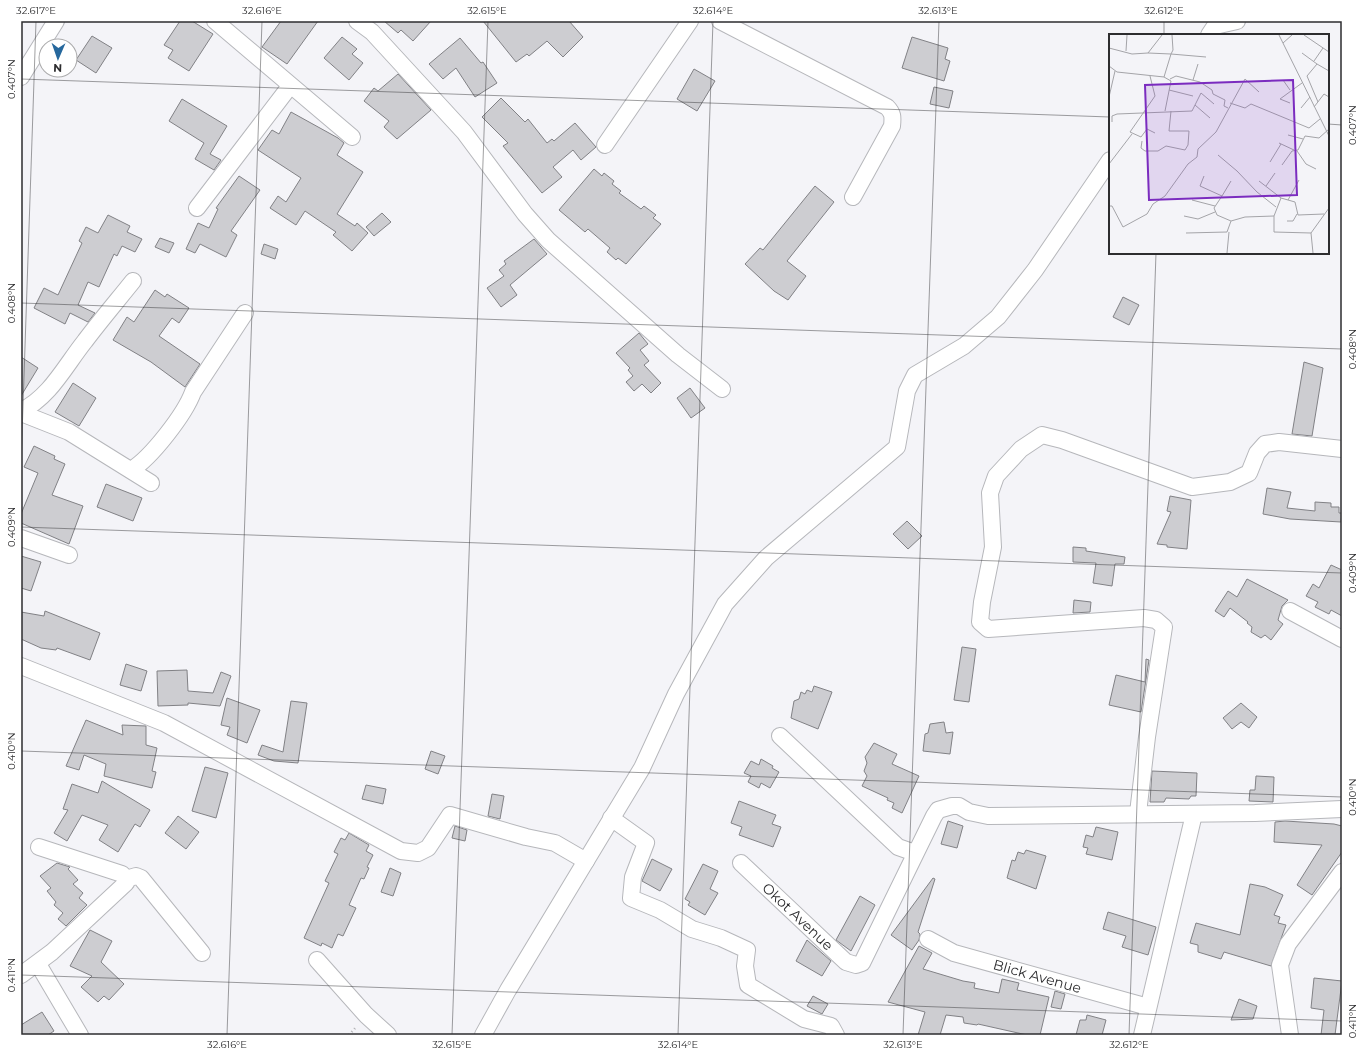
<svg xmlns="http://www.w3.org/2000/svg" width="1363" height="1056" viewBox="0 0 1363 1056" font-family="Montserrat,sans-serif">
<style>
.building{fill:#cdcdd1;stroke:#818185}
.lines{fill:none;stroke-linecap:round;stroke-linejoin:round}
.minor-casing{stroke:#b6b7bb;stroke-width:18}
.path{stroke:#b0b0b3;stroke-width:2.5;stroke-dasharray:1 3;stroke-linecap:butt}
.minor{stroke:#fff;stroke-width:16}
.ticks{fill:none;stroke:#2d2d2f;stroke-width:1;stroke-opacity:0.45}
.labels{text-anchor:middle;stroke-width:3.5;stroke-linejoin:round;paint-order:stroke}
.street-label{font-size:14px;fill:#2d2d2f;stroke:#fff}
.inset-road{fill:none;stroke:#a4a4a8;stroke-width:1}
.view{fill:#7b2cbf;fill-opacity:0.15;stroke:#7b2cbf;stroke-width:2}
.inset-edge{fill:none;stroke:#2d2d2f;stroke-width:2}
.neatline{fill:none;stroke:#2d2d2f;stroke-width:1.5}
.ticks-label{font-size:10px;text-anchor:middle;fill:#2d2d2f}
</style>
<rect width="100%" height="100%" fill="#f4f4f8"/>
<!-- building -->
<path class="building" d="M180,21H192L213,34L189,71L168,58L173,50L164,45Z
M281,21H318L287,64L262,47Z
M384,21H431L413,41L401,30L398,33Z
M483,21H569L583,37L563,57L547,41L529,56L527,54L516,62Z
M92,36L112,48L96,73L76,60Z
M342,37L357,49L352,54L363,63L349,80L324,58Z
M912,37L948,48L945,59L950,61L944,81L902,68Z
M460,38L481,63L483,62L497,83L475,97L456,68L443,79L429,64Z
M694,69L715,81L697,111L677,99Z
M398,74L431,110L397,139L384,127L389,121L364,101L374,88L378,91Z
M934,87L953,91L949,108L930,104Z
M501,98L525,122L528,119L547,143L552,139L554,141L575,123L596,147L581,160L573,150L553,167L562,177L542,193L503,146L508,143L482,117Z
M182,99L227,126L210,154L221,160L214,170L195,159L204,143L169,121Z
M291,112L338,138L344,143L337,155L363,172L337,214L355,226L357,223L368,233L352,251L333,235L336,232L305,211L296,225L270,208L278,196L286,202L301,178L258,150L272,130L279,134Z
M594,169L602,176L604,173L614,181L612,184L621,191L619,193L641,209L644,206L656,215L653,218L661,224L626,264L618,258L616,260L607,252L610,248L588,229L585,232L559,210Z
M239,176L260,190L231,231L237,235L226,257L200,244L195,253L186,249L198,223L209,228L218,209L216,208Z
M815,186L834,202L787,261L806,276L788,300L774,291L745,264L760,248L763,250Z
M382,213L391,222L374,236L366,227Z
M108,215L130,226L127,232L142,239L135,252L122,246L117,256L114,254L99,287L88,282L78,305L95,313L88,322L70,313L65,324L34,308L44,288L58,295L82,243L79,241L86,227L98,233Z
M160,238L174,243L169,253L155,247Z
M534,239L547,254L510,285L517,295L501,307L487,288L504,276L499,270L506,264L504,261Z
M264,244L278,249L275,259L261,254Z
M155,290L165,297L167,294L189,308L179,323L172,318L159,336L200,364L185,387L151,362L113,340L127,317L134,322Z
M1123,297L1139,305L1129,325L1113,317Z
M639,333L648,344L640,350L649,361L644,365L661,383L651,393L642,384L634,391L626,382L633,376L628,370L630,368L616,353Z
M21,357L38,368L21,396Z
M1304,362L1323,368L1312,436L1292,434Z
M73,383L96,398L79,426L55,412Z
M690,388L705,408L691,418L677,398Z
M34,446L55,456L54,459L65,464L52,495L83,506L69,544L21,523V514L38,473L24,467Z
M106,484L142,498L133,521L97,507Z
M1267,488L1291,492L1287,508L1315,511V502L1331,503V507H1339V513H1342L1341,522L1290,519L1263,514Z
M1170,496L1191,500L1187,549L1167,547V545L1157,544L1171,512L1167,511Z
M907,521L922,536L908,549L893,534Z
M1073,547L1086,548V551L1125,557L1124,564H1115L1112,586L1093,583L1096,563L1073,562Z
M21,556L41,562L31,591L21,588Z
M1331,565L1342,570V616L1331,610L1329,614L1315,607L1318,602L1306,596L1313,584L1319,588Z
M1247,579L1288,600L1282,606L1278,620L1283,624L1271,640L1265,635L1261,638L1251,632L1252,627L1247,623L1248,622L1230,608L1224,617L1215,611L1228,591L1237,597Z
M1074,600L1091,602L1090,612L1073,613Z
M45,611L100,633L90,660L57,648L56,650L41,648L21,639V612L44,616Z
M962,647L976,649L969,702L954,700Z
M1146,659L1149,660L1141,712L1109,705L1116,675L1145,682Z
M126,664L147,671L141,691L120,685Z
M187,670L188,691L213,693L221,672L231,676L220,706L188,703V705L158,706L157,671Z
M814,686L832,692L818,729L791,718L794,701L799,699L801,692L805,694L807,690L812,692Z
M227,698L260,710L247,743L227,735L230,727L221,725Z
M291,701L307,703L298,763L274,761L258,755L262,745L283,752Z
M1241,703L1257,717L1249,728L1241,722L1232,729L1223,718Z
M86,720L123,735L122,725L146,726V745L157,748L152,771L156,772L152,788L104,776L106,764L84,755L79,770L66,766Z
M944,722L946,733L953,732L950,754L923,751L925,734L928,733L930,724Z
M874,743L897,754L892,764L919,776L902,813L892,808L894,803L887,800L888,798L862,786L867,776L864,771L867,763L865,757Z
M431,751L445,756L438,774L425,769Z
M761,759L773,766L772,768L779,772L770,788L761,783L759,788L748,782L751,776L744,773L751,761L759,765Z
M205,767L228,773L216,818L192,811Z
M1152,771L1197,773L1196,796H1191L1189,799L1166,798L1164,802H1150Z
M1256,776L1274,777L1273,802L1249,801L1250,790H1255Z
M102,781L150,810L140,827L135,824L118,852L99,840L108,825L82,815L67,841L54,833L68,810L63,809L72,784L98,793Z
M366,785L386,789L383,804L362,799Z
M492,794L504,796L500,819L488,816Z
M739,801L776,815L772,824L781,827L773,847L739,835L742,827L731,823Z
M178,816L199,832L186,849L165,833Z
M948,821L963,826L957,848L941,844Z
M1285,821L1334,824L1342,826V852L1312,895L1297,885L1322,845L1274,842L1275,822Z
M455,826L467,830L465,841L452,838Z
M1096,827L1118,832L1112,860L1086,854L1088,848L1083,847L1086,835L1093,837Z
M349,833L369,845L366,851L373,855L367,867L369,868L364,879L361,878L349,905L356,908L343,936L338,934L332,948L322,943L321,946L304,938L329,883L325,881L338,854L334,852L341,838L345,840Z
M1026,850L1046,856L1036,889L1007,878L1012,860L1015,861L1018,852L1024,854Z
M652,859L672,869L660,891L642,881Z
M57,863L70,867L68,869L78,880L73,884L83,893L79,898L87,905L66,926L58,919L63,913L54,905L56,902L47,891L51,888L40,876Z
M703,864L718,871L710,889L718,893L705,915L688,905L690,902L685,899Z
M390,868L401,873L393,896L381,892Z
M933,878L935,879L918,932L920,934L919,940L912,950L891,935Z
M1250,884L1265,887L1283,895L1274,915L1280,917L1278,923L1286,925L1271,966L1224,952L1221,959L1198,952V945L1190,943L1196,923L1240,935Z
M860,896L875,905L851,951L836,940Z
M1108,912L1156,927L1148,955L1122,947L1126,936L1103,929Z
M90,930L112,941L101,962L124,984L109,1000L104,996L98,1002L81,987L92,976L70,966Z
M807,940L831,961L822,976L796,961Z
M919,946L932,953L923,969L963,981L975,983L974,988L999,993L1002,979L1019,983L1017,990L1049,997L1040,1035H1027L978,1024L977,1025L964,1023L963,1017L946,1015L940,1035H918L925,1012L888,1002Z
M1314,978L1342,981L1335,1035H1321L1324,1010L1311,1008Z
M1055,991L1065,994L1061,1009L1051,1007Z
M813,996L828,1004L822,1014L807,1006Z
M1239,999L1257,1006L1253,1019L1231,1020Z
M42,1012L54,1031L48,1035H21V1025Z
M1087,1015L1106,1020L1102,1035H1076L1080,1020H1086Z"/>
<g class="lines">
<!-- minor casing -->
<g class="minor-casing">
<g id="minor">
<path d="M215,21L352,137"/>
<path d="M357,21L372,32L464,132L525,214L548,240L678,355L722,389"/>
<path d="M720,21L887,107C893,113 893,117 892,126L853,197"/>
<path d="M1209,35L1215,26L1237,21"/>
<path d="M21,77L56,21"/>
<path d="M605,145L690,21"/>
<path d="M197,208L290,86"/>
<path d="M21,411C50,397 65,366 85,341C100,321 117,301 133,281"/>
<path d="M21,413L69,432L151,483"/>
<path d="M131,470C151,458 185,414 193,392L245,313"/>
<path d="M21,538L69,555"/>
<path d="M1290,611L1342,639"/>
<path d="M21,666L164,723L401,851L418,853L428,848L450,815L526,837L555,843L586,861"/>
<path d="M780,736L898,847L915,853"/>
<path d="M1138,813L1147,737L1164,627L1156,620L1144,618L988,629L980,622L982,602L993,547L990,493L996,476L1021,449L1042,435L1062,440L1192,487L1230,482L1249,473L1257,453L1265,444L1279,442L1342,449"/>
<path d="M611,818L646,843L633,877L631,898L660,910L692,929L721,938L747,950L745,966L748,985L804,1019L831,1026L836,1035"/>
<path id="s1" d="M741,863L846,962L856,965L862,963L934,816L938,810L952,806H959L969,812L988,816L1255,813L1342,809"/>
<path d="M126,879L136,876L141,878L202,953"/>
<path id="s2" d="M928,939L954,953L1148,1007"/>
<path d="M317,960L366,1015L388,1035"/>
<path d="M38,964L80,1035"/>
<path d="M21,975L52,952L126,883V879L122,874L39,847"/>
<path d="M483,1035L508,990L642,768L676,694L725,604L766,558L897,447L907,391L915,375L964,346L998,317L1035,270L1110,160"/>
<path d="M1142,1035L1194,814"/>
<path d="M1290,1035L1280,965L1288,944L1342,872"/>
</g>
</g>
<!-- path -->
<path class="path" d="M349,1035L357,1026"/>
<!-- minor -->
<use href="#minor" class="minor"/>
</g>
<!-- ticks -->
<path class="ticks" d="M1164,35V21M21,79L1110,117M1328,124L1342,125M21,303L1342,349M21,465L36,21M21,527L1342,573M21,751L1342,797M21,975L1342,1021M227,1035L262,21M452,1035L488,21M678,1035L713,21M903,1035L939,21M1129,1035L1156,253"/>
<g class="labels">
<!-- street labels -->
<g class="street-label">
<text dy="5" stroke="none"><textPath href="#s1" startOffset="78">Okot Avenue</textPath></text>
<text dy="5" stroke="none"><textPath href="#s2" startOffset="116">Blick Avenue</textPath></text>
</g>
</g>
<!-- overview -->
<g transform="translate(1109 34)">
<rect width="220" height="220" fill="#f4f4f8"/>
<path class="inset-road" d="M170,1L220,102M195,1L220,18M174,9L183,1M0,14L23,20L39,19L53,1M17,17L18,1M39,19L62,20L64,16L63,1M193,19L208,30M205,27L214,14M0,32L8,38L55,43L62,20L97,23M41,42L46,62L21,98L32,103L38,95L46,99M55,43L62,47L56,77M61,45L67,42L91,48L103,56L104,60L116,66L115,72L119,74M84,46L89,30M174,46L181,56M60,56L84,62M0,63L6,37M209,68L198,42L208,30L220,37M121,69L136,74L142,70L200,94L211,85M181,69L171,65L193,49M86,71L101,84M205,73L215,60L220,63M192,74L201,63M3,88V82L8,80L83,77L92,59L105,70M179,101L194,105M33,107L32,114L36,117H49L57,112L76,116L79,111L80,97H60L62,77M170,109L185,116M188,117L197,130L207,135M109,121L128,137L148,158L167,173M161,128L172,110M0,130L23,100M173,131L183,117L189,116L196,102L210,104L220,95M95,142L91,152L113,162L105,174L108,181L122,187L136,183L165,182M150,147L172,164L186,168L189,181L215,180M157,152L166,139M113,162L122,147M172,164L165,182V198L202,199M83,166L106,172M179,166L190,146M0,172H3L14,193L38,180L44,170L56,162L79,130L88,123L89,115L107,98L136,45L150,58M75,182L89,185L106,178M178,187H184L188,180M77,199L118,198L122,187M118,219L120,198M204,219L202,199L220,174"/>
<path class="view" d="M184,46L188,161L40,166L36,51Z"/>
<rect width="220" height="220" class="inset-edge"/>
</g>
<!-- border -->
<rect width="1363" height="1056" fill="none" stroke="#ffffff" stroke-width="44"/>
<!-- north arrow -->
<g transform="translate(58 58) rotate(182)"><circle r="19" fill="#ffffff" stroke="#ababac"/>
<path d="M0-3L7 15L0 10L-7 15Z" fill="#26689d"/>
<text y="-6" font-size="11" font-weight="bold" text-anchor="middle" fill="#2d2d2f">N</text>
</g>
<rect x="22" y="22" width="1319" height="1012" class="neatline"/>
<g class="ticks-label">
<text x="36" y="14">32.617°E</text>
<text x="262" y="14">32.616°E</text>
<text x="487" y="14">32.615°E</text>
<text x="713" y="14">32.614°E</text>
<text x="938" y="14">32.613°E</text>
<text x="1164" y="14">32.612°E</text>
<text transform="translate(11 79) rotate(-90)" y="4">0.407°N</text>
<text transform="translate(1352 125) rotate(-90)" y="4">0.407°N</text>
<text transform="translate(11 303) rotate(-90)" y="4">0.408°N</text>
<text transform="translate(1352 349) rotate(-90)" y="4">0.408°N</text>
<text transform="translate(11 527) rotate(-90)" y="4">0.409°N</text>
<text transform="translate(1352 573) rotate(-90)" y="4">0.409°N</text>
<text transform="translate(11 751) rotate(-90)" y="4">0.410°N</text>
<text transform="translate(1352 797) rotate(-90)" y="4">0.410°N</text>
<text transform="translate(11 975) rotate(-90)" y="4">0.411°N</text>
<text transform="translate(1352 1021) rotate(-90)" y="4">0.411°N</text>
<text x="227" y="1048">32.616°E</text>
<text x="452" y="1048">32.615°E</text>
<text x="678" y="1048">32.614°E</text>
<text x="903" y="1048">32.613°E</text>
<text x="1129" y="1048">32.612°E</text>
</g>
</svg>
